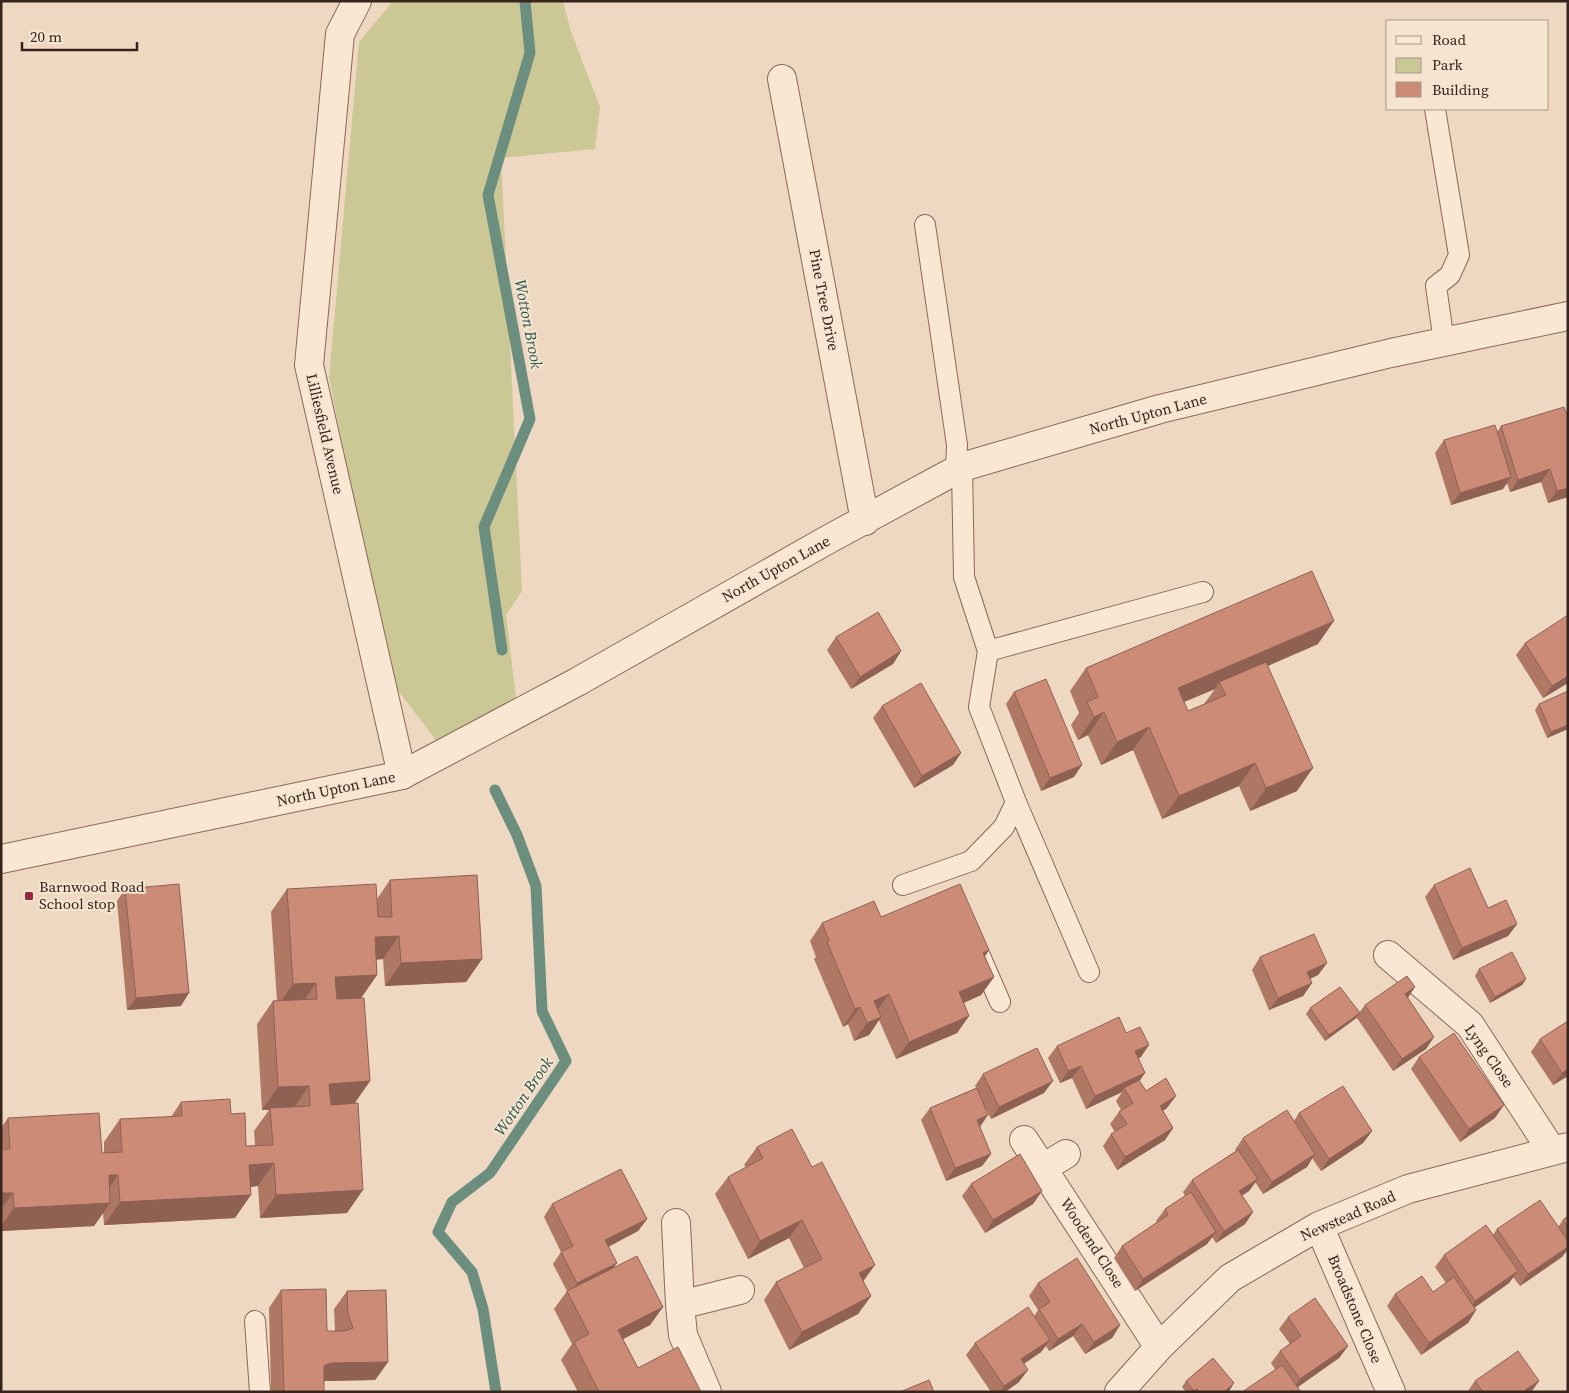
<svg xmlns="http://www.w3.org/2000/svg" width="1569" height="1393" viewBox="0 0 1569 1393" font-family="'Source Serif 4',serif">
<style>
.green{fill:#ccc895}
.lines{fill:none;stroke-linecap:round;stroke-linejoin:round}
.stream{stroke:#6b8e7f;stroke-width:11}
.service-casing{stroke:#876958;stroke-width:22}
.minor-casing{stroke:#876958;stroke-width:30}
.tertiary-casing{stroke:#876958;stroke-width:30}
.service{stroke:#f9e7d4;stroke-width:20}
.minor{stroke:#f9e7d4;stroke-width:28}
.tertiary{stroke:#f9e7d4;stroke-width:28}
.wall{fill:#af7865;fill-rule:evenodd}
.shaded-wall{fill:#8f6153}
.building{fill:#cc8b76;stroke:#8f6153}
.poi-dot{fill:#96293d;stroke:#f5e4d0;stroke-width:2}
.labels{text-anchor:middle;stroke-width:4;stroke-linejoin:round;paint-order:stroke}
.street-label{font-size:15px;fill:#37251d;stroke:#f5e4d0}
.poi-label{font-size:15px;fill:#37251d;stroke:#f5e4d0;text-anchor:start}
.water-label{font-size:16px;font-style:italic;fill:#2c564c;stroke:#f5e4d0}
</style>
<rect width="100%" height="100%" fill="#eed8c1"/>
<!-- green -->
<path class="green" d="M393,1H563L571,32L600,107L595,149L501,158L522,591L506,615L517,706L440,745L389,679L329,378L359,42Z"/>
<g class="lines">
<!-- stream -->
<path class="stream" d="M502,650L484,527L530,419L488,195L530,53L525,1
M495,790L517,835L536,886L542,1011L566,1061L490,1173L452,1202L438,1232L472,1272L483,1309L496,1392"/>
<!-- service casing -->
<g class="service-casing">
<path id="service" d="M1435,109L1459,255L1450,275L1436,286L1444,342
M925,225L957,445L956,470
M988,651L1203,592
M1016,802L1089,972
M903,885L971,861L1004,827L1016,802L979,707L988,651L964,577L962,467
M980,956L1000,1002
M255,1321L260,1392"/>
</g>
<!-- minor casing -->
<g class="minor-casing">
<path id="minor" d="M357,1L340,34L309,365L402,775
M782,79L865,521
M1388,955L1470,1025L1552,1151
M1024,1140L1159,1347
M1043,1168L1066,1154
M676,1223L680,1305L683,1335L707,1392
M1319,1226L1391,1392
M680,1305L740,1290
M1119,1392L1159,1347L1230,1278L1319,1226L1408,1189L1568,1147"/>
</g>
<!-- tertiary casing -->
<g class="tertiary-casing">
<path id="tertiary" d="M1,859L402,775L577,682L829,539L962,467L1160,409L1391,353L1568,316"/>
</g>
<!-- service -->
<use href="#service" class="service"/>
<!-- minor -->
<use href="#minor" class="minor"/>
<!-- tertiary -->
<use href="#tertiary" class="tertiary"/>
</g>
<!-- wall -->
<path class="wall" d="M1568,418V497L1548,503L1541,482L1510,492L1507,483L1503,489L1451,505L1435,453L1444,440L1497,432L1501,426Z
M836,637L901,651L893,664L851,689L827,650Z
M1525,643L1568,683L1543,698L1516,655Z
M1318,644L1268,666L1297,791L1250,811L1239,786L1162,819L1133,750L1101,765L1088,735L1078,740L1071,725L1079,713L1070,691L1086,668ZM1215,689L1204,704L1188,711L1184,702Z
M1014,692L1074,777L1041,791L1006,704Z
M1539,704L1568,729L1547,738L1535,710Z
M882,706L961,753L953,765L914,788L873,718Z
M390,880L482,959L466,982L385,986L383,959L376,960L377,975L361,998L370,1081L354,1104L347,1213L260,1218L258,1186L251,1187L235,1218L104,1225L103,1213L94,1226L1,1231V1128L8,1118L102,1153H104V1142L120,1119L171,1117L181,1102L231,1114L246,1146H255L254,1131L269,1110H262L257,1024L273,1001H277L271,912L287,889L377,899Z
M1434,885L1488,908L1517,924L1508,936L1453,960L1425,897Z
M125,889L181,1006L127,1010L117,901Z
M881,917L989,950L985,956L994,977L981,995L964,1003L969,1016L957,1033L896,1059L879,1020L869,1035L854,1041L848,1024L843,1027L814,959L816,957L810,941L822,923Z
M1260,957L1327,963L1318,975L1310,979L1312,983L1303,996L1269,1010L1252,970Z
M1479,969L1526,979L1522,985L1490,1003L1475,976Z
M1415,987L1408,998L1434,1037L1426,1049L1393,1071L1357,1018L1355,1019L1325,1041L1306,1014L1310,1008L1359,1013L1365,1005Z
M1126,1033L1141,1057L1138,1058L1145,1073L1139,1081L1146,1091L1167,1108L1163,1111L1173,1128L1165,1140L1117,1170L1103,1146L1111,1134L1115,1132L1110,1124L1119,1112L1121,1110L1116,1101L1122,1092L1086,1109L1072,1078L1060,1083L1048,1058L1057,1046Z
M1540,1039L1568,1076L1553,1085L1531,1052Z
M1419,1057L1495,1118L1460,1142L1411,1069Z
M983,1074L1044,1093L991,1119L986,1109L980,1127L991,1154L982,1166L946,1181L921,1120L930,1108L976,1088L975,1086Z
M1299,1113L1372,1131L1363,1143L1321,1171L1312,1158L1307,1167L1263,1194L1255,1182L1249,1191L1242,1195L1253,1212L1245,1224L1216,1243L1212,1237L1207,1244L1135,1291L1114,1258L1122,1246L1157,1223L1156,1221L1165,1209L1185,1196L1183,1192L1192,1180L1236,1151L1235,1150L1243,1138L1294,1121Z
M757,1147L863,1281L871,1296L858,1314L789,1350L764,1300L776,1282L804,1268L789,1238L748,1259L715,1194L728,1177L746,1167L744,1165Z
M971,1184L1042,1191L1033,1204L985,1233L962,1196Z
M552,1204L647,1219L638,1231L608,1246L617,1263L613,1268L663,1307L650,1325L623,1339L638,1368L701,1392H578L561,1360L572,1344L554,1309L567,1291L553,1264L561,1252L544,1217Z
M1568,1216V1252L1567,1250L1562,1257L1520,1286L1513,1277L1509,1283L1474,1308L1476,1310L1468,1323L1421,1355L1387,1306L1395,1294L1433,1292L1446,1283L1435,1267L1444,1255L1493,1235L1497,1229L1558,1227L1563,1220Z
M1038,1283L1120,1325L1112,1338L1085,1354L1073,1336L1049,1351L1046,1346L1041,1352L1024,1364L1019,1382L1005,1392H991L966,1355L975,1343L1034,1316L1038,1310L1029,1296Z
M281,1290L327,1331H335L334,1309L347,1291L388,1362L375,1380L324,1381V1392H271L269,1308Z
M1288,1317L1348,1346L1339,1358L1297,1387L1275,1369L1271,1363L1280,1351L1290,1344L1279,1329Z
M1186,1381L1230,1390L1227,1392H1186L1182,1387Z
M1475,1381H1539L1531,1392H1467Z"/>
<!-- shaded-wall -->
<path class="shaded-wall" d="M1550,469L1541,482L1510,492L1518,480Z
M1511,477L1503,489L1451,505L1460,493Z
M1568,488V497L1548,503L1557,491Z
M1334,621L1318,644L1221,686L1219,682L1215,689L1162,711L1178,688Z
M901,651L893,664L851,689L860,677Z
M1568,676V683L1543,698L1552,686Z
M1104,712L1088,735L1078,740L1094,717Z
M1568,725V729L1547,738L1551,732Z
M1149,727L1133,750L1101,765L1117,742Z
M961,753L953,765L914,788L922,776Z
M1255,763L1239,786L1162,819L1179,796Z
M1082,765L1074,777L1041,791L1050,778Z
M1313,768L1297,791L1250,811L1266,788Z
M1517,924L1508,936L1453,960L1462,948Z
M399,936L383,959L359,960L375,937Z
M989,950L977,968L983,953Z
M482,959L466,982L385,986L401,963Z
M1327,963L1318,975L1298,984L1307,972Z
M377,975L361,998L319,1000L335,977Z
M994,977L981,995L947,1010L959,992Z
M1526,979L1522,985L1490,1003L1495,997Z
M316,983L300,1006L277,1007L293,984Z
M1312,983L1303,996L1269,1010L1278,998Z
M1415,987L1406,999L1405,994Z
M189,993L181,1006L127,1010L136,998Z
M889,994L876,1012L874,1001Z
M860,1007L848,1024L843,1027L855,1009Z
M1360,1013L1355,1019L1325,1041L1329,1035Z
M969,1016L957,1033L896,1059L909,1042Z
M881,1017L869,1035L854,1041L867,1023Z
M1434,1037L1426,1049L1393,1071L1402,1059Z
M1149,1045L1141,1057L1126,1064L1135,1051Z
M1081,1066L1072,1078L1060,1083L1068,1071Z
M1568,1069V1076L1553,1085L1562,1073Z
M1145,1073L1136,1086L1124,1088L1122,1092L1086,1109L1095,1096Z
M370,1081L354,1104L313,1107L329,1084Z
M1053,1081L1044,1093L991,1119L999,1107Z
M309,1086L293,1109L270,1108L269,1110H262L278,1087Z
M1176,1096L1167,1108L1151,1118L1160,1106Z
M1504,1105L1495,1118L1460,1142L1469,1129Z
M988,1115L980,1127L977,1120Z
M1173,1128L1165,1140L1117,1170L1125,1157Z
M1372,1131L1363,1143L1321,1171L1329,1159Z
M991,1154L982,1166L946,1181L955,1168Z
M1315,1154L1307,1167L1263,1194L1272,1182Z
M274,1163L258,1186L233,1188L249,1165Z
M109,1175H118L102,1198Z
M1258,1179L1249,1191L1231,1203L1239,1191Z
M363,1190L347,1213L260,1218L276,1195Z
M1042,1191L1033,1204L985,1233L993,1220Z
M1,1193H13L1,1209Z
M251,1195L235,1218L104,1225L120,1202Z
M110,1203L94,1226L1,1231V1226L14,1208Z
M1253,1212L1245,1224L1216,1243L1224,1231Z
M647,1219L638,1231L597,1253L605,1240Z
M802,1220L789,1238L748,1259L760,1241Z
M1216,1232L1207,1244L1135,1291L1143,1279Z
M1568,1247V1249L1562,1257L1520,1286L1528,1274Z
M617,1263L608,1275L569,1296L577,1283Z
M875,1265L862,1283L859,1273Z
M1518,1271L1509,1283L1467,1313L1475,1301Z
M871,1296L858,1314L789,1350L802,1332Z
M663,1307L650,1325L606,1348L618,1330Z
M1476,1310L1468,1323L1421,1355L1429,1343Z
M1082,1324L1073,1336L1049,1351L1058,1339Z
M1120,1325L1112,1338L1085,1354L1094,1342Z
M1050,1340L1041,1352L1012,1371L1021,1359Z
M1348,1346L1339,1358L1291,1392L1300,1379Z
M388,1362L375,1380L317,1381L324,1366L330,1363Z
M1028,1370L1019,1382L1005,1392H1000L1004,1386Z
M1539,1381L1531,1392H1524L1525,1390Z
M1234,1383L1230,1390L1227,1392H1224Z"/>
<!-- building -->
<path class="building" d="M1564,407L1568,418V488L1557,491L1550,469L1518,480L1501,426Z
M1495,425L1511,477L1460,493L1444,440Z
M1312,571L1334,621L1178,688L1188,711L1226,695L1219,682L1266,662L1313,768L1266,788L1255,763L1179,796L1149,727L1117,742L1104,712L1094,717L1087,702L1098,697L1086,668Z
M878,612L901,651L860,677L836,637Z
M1568,615V676L1552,686L1525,643Z
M1046,679L1082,765L1050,778L1014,692Z
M921,683L961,753L922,776L882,706Z
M1568,691V725L1551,732L1539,704Z
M1470,868L1488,908L1506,900L1517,924L1462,948L1434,885Z
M477,875L482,959L401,963L399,936L375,937L377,975L335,977L337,999L364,998L370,1081L329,1084L331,1105L358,1103L363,1190L276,1195L274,1163L249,1165L251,1195L120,1202L118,1175H109L110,1203L14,1208L13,1193H1V1149H10L8,1118L99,1113L102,1153L122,1152L120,1119L182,1116L181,1102L230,1099L231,1114L245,1113L246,1146L273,1145L270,1108L310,1106L309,1086L278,1087L273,1001L317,999L316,983L293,984L287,889L376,884L378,917H392L390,880Z
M179,884L189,993L136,998L125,889Z
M960,884L989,950L983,953L994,977L959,992L969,1016L909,1042L889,994L874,1001L881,1017L867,1023L860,1007L855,1009L827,942L829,940L822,923L874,901L881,917Z
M1314,934L1327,963L1307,972L1312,983L1278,998L1260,957Z
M1512,952L1526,979L1495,997L1479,969Z
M1407,976L1415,987L1405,994L1434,1037L1402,1059L1365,1005Z
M1340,987L1360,1013L1329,1035L1310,1008Z
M1119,1017L1126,1033L1140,1027L1149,1045L1135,1051L1145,1073L1095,1096L1081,1066L1068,1071L1057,1046Z
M1568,1021V1069L1562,1073L1540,1039Z
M1454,1033L1504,1105L1469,1129L1419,1057Z
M1037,1048L1053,1081L999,1107L983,1074Z
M1166,1078L1176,1096L1160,1106L1173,1128L1125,1157L1111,1134L1127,1124L1119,1112L1133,1103L1124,1088L1139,1080L1146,1091Z
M1343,1086L1372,1131L1329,1159L1299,1113Z
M977,1088L988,1115L977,1120L991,1154L955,1168L930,1108Z
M1287,1110L1315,1154L1272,1182L1243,1138Z
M792,1129L812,1167L822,1162L875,1265L859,1273L871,1296L802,1332L776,1282L822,1259L802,1220L760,1241L728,1177L763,1158L757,1147Z
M1238,1150L1258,1179L1239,1191L1253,1212L1224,1231L1192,1180Z
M1020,1154L1042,1191L993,1220L971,1184Z
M621,1169L647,1219L605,1240L617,1263L577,1283L561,1252L573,1246L552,1204Z
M1191,1192L1216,1232L1143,1279L1122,1246L1168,1215L1165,1209Z
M1540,1200L1568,1241V1247L1528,1274L1497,1229Z
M1568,1216V1227L1563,1220Z
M1486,1225L1518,1271L1475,1301L1444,1255Z
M637,1256L663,1307L618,1330L638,1368L678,1347L701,1392H599L574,1342L589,1334L567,1291Z
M1077,1258L1120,1325L1094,1342L1082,1324L1058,1339L1039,1309L1050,1302L1038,1283Z
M1422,1276L1433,1292L1454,1277L1476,1310L1429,1343L1395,1294Z
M326,1289L327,1331H345L353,1328L348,1314L347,1291L386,1290L388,1362L330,1363L324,1366V1392H284L281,1290Z
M1315,1298L1348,1346L1300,1379L1280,1351L1301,1336L1288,1317Z
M1028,1307L1050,1340L1021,1359L1028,1370L1004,1386L975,1343Z
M1518,1351L1539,1381L1525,1390L1526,1392H1483L1475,1381Z
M1213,1358L1234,1383L1224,1392H1199L1197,1389L1194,1391L1186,1381Z
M1282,1365L1301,1392H1242Z
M929,1380L934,1392H900Z
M1197,1389L1199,1392H1193Z"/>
<!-- markers -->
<rect class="poi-dot" x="24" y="891" width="10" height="10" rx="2.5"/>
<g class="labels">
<!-- street labels -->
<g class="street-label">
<text transform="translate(824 300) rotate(79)" y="5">Pine Tree Drive</text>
<text transform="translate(1148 414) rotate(-15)" y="5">North Upton Lane</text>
<text transform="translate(325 434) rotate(77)" y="5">Lilliesfield Avenue</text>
<text transform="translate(776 569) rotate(-29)" y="5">North Upton Lane</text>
<text transform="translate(336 789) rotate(-12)" y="5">North Upton Lane</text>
<text transform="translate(1489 1056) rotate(55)" y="5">Lyng Close</text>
<text transform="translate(1348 1216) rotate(-24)" y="5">Newstead Road</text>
<text transform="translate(1092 1243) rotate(57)" y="5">Woodend Close</text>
<text transform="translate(1355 1309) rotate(67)" y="5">Broadstone Close</text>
</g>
<!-- poi labels -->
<g class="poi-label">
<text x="39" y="892">Barnwood Road<tspan x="39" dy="17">School stop</tspan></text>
</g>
<!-- water labels -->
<g class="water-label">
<text transform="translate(529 324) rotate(79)" y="6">Wotton Brook</text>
<text transform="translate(523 1096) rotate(-56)" y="6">Wotton Brook</text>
</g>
</g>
<!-- border -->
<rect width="1569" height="1393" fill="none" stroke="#37251d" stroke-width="5"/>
<!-- legend -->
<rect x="1386" y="20" width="162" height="90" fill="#f5e4d0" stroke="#a99888"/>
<rect x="1396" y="36" width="25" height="8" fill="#f9e7d4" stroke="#a99888"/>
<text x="1432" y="45" font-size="15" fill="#37251d">Road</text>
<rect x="1396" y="58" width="25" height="15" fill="#ccc895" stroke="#a99888"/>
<text x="1432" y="70" font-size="15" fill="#37251d">Park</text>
<rect x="1396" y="82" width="25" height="15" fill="#cc8b76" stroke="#a99888"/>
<text x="1432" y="95" font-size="15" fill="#37251d">Building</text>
<!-- scale -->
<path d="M22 42v8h115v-8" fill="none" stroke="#37251d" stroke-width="2.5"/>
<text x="30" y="42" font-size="15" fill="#37251d" stroke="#f5e4d0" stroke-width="4" paint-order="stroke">20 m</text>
</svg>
